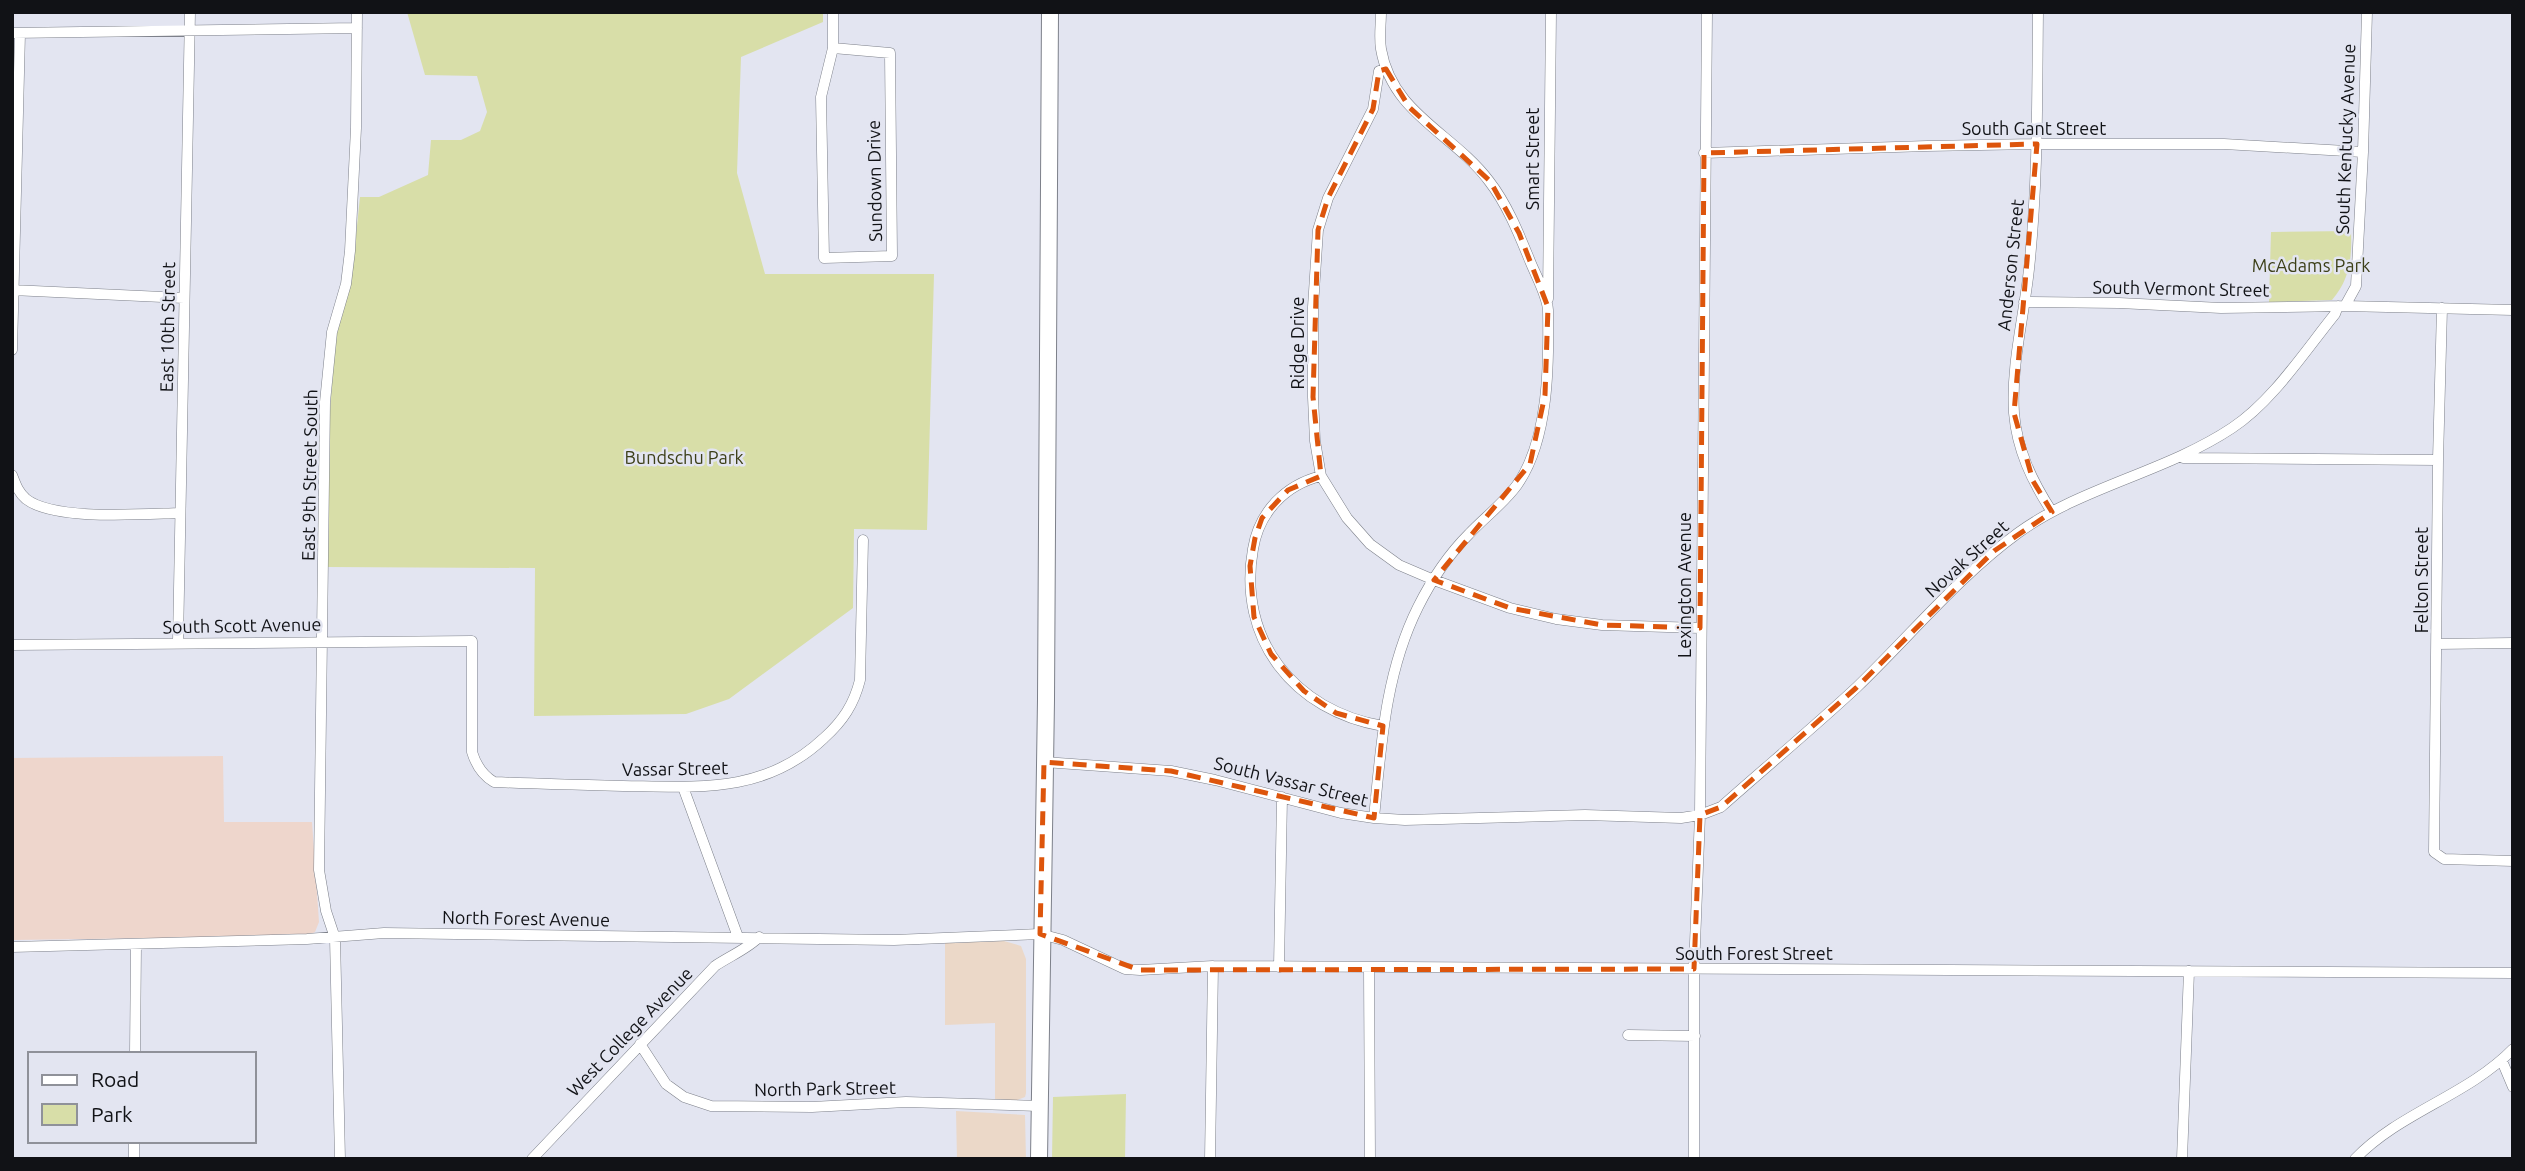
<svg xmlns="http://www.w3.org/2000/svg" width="2525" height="1171" viewBox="0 0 2525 1171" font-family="Ubuntu,sans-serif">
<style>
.commercial{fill:#ebd8c8}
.industrial{fill:#eed6cc}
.green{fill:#d8dea8}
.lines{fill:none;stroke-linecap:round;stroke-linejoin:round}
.minor-casing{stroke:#7d808a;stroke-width:11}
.primary-casing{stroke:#7d808a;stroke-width:18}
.minor{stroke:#fff;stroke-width:10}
.primary{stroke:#fff;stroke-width:16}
.marked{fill:none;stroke:#dd550c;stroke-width:5;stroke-dasharray:14 9;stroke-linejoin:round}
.labels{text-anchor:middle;stroke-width:5;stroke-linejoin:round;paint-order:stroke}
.street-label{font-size:18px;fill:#111216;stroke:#e3e5f1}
.park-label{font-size:18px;fill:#3c3f18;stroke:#e3e5f1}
</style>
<rect width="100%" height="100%" fill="#e3e5f1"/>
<!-- commercial -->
<path class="commercial" d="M1004,941L1021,946L1026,959V1093L1025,1097L1015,1101L995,1099V1023L945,1025V943Z
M956,1111L1025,1115L1026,1159H957Z"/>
<!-- industrial -->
<path class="industrial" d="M223,756L224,822H312L319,922L315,932L306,936L12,940V758Z"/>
<!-- green -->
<path class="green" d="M407,12H823V22L741,57L737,173L765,274H934L927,530L854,529L853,608L729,699L686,714L534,716L535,568L328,567L330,411L336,330L352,274L360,197H379L428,175L431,140H461L480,131L487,112L477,76L425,75Z
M2351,231C2352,258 2350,279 2332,300L2269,302L2271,232Z
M1126,1094L1125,1159H1052L1053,1097Z"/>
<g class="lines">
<!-- minor casing -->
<g class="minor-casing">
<path id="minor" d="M2038,12C2037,98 2038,184 2029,269C2024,317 2011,364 2014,413C2017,450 2032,481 2052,512
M12,33L357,28
M833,48L890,53L892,256L824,258L821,97Z
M833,48V12
M1386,69L1379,71L1373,109L1328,198L1318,230L1313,307V397L1315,441L1321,476L1347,518L1370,544L1399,565L1434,580L1510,608L1556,619L1602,625L1700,628
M1704,153L1927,146L2037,144H2224L2363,152
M12,290L184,298
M1548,299L1551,12
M2024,302L2119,303L2221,308L2345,306L2513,310
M2345,306L2356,286L2363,152L2367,12
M2442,308L2438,460L2434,852L2444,859L2513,861
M12,350L20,33
M2183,458L2438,460
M12,475C16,485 18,492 26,499C54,521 143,514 180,513
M1321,476C1285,485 1259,512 1253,549C1237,639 1294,711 1383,726
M178,642L190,12
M2437,644L2513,643
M12,645L472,641V752C476,765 482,775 494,782C537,784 580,785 623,786C698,787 765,794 824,738C843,721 854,704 860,680L863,540
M1044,762L1171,771L1215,780L1341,813L1374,818L1405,820L1585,815L1681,818L1700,815L1721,807C1766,767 1813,728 1857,687C1909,637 1960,575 2018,533C2081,487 2166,472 2232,428C2272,402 2305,351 2335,314L2338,306
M683,787L738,937
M1374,818C1381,747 1385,673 1418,607C1431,581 1448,555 1469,534C1484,518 1504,503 1517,485C1549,440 1549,364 1548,310C1547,295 1536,276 1530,261C1519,234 1507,204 1489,181C1453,133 1392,114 1381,49C1379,37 1381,24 1381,12
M12,947L307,939L384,933L894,940L1040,934L1063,940L1125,969L1140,970L1213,966L2513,973
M1279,967L1282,797
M1369,967L1370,1159
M1628,1035L1695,1036
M640,1044L666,1084L684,1097L711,1106L812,1107L906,1102L1039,1106
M135,1054L136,945
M2502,1061L2513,1087
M134,1159V1141
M340,1159L335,938L326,911L319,870L325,402L332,332L346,284L350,251L356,128L357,12
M532,1159L715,966C728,957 749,948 759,937
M1210,1159L1213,966
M1694,1159V969L1700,815L1707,12
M2182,1159L2189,971
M2355,1159C2400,1112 2467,1096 2513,1049"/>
</g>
<!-- primary casing -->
<g class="primary-casing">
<path id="primary" d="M1039,1159L1046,700L1050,12"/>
</g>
<!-- minor -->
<use href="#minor" class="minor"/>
<!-- primary -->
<use href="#primary" class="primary"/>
</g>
<!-- marked area -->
<path class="marked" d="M1386,69L1409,107L1490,181L1519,233L1548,307L1545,395L1530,464L1434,580L1510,608L1602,625L1700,628L1704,153L2037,144L2014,413L2033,481L2052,512L1994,551L1856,688L1721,807L1700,815L1694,969L1140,970L1040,934L1044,762L1171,771L1374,818L1383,726L1336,713L1304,691L1271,654L1254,617L1250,566L1255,538L1262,518L1288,490L1321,476L1313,397L1318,230L1328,198L1373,109L1379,71Z"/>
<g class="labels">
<!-- street labels -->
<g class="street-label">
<text x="2034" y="135">South Gant Street</text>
<text transform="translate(2346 139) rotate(-88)" y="6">South Kentucky Avenue</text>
<text transform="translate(1533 159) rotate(-90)" y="6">Smart Street</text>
<text transform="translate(875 181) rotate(-91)" y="6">Sundown Drive</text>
<text transform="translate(2011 265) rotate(-84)" y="6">Anderson Street</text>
<text transform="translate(2181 289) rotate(1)" y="6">South Vermont Street</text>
<text transform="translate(168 327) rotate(-89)" y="6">East 10th Street</text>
<text transform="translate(1298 343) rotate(-90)" y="6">Ridge Drive</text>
<text transform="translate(310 475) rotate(-89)" y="6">East 9th Street South</text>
<text transform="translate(1967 559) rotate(-42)" y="6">Novak Street</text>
<text transform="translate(2422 580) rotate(-90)" y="6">Felton Street</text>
<text transform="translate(1685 585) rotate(-90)" y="6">Lexington Avenue</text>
<text transform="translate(242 626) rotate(-1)" y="6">South Scott Avenue</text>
<text transform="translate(675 769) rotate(-1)" y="6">Vassar Street</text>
<text transform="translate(1291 782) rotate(14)" y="6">South Vassar Street</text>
<text transform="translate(526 919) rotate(1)" y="6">North Forest Avenue</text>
<text x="1754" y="960">South Forest Street</text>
<text transform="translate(630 1032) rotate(-46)" y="6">West College Avenue</text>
<text transform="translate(825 1089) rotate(-1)" y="6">North Park Street</text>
</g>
<!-- park labels -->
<g class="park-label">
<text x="2311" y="272">McAdams Park</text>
<text x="684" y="464">Bundschu Park</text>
</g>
</g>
<!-- border -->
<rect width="2525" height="1171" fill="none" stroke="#111216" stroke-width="28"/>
<!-- legend -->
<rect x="28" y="1052" width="228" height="91" fill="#e3e5f1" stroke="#8f9199" stroke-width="2"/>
<rect x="42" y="1075" width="35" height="10" fill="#ffffff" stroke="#8f9199" stroke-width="2"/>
<text x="91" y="1087" font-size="21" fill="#111216">Road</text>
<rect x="42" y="1104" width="35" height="21" fill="#d8dea8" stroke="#8f9199" stroke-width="2"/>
<text x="91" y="1122" font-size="21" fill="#111216">Park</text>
</svg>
